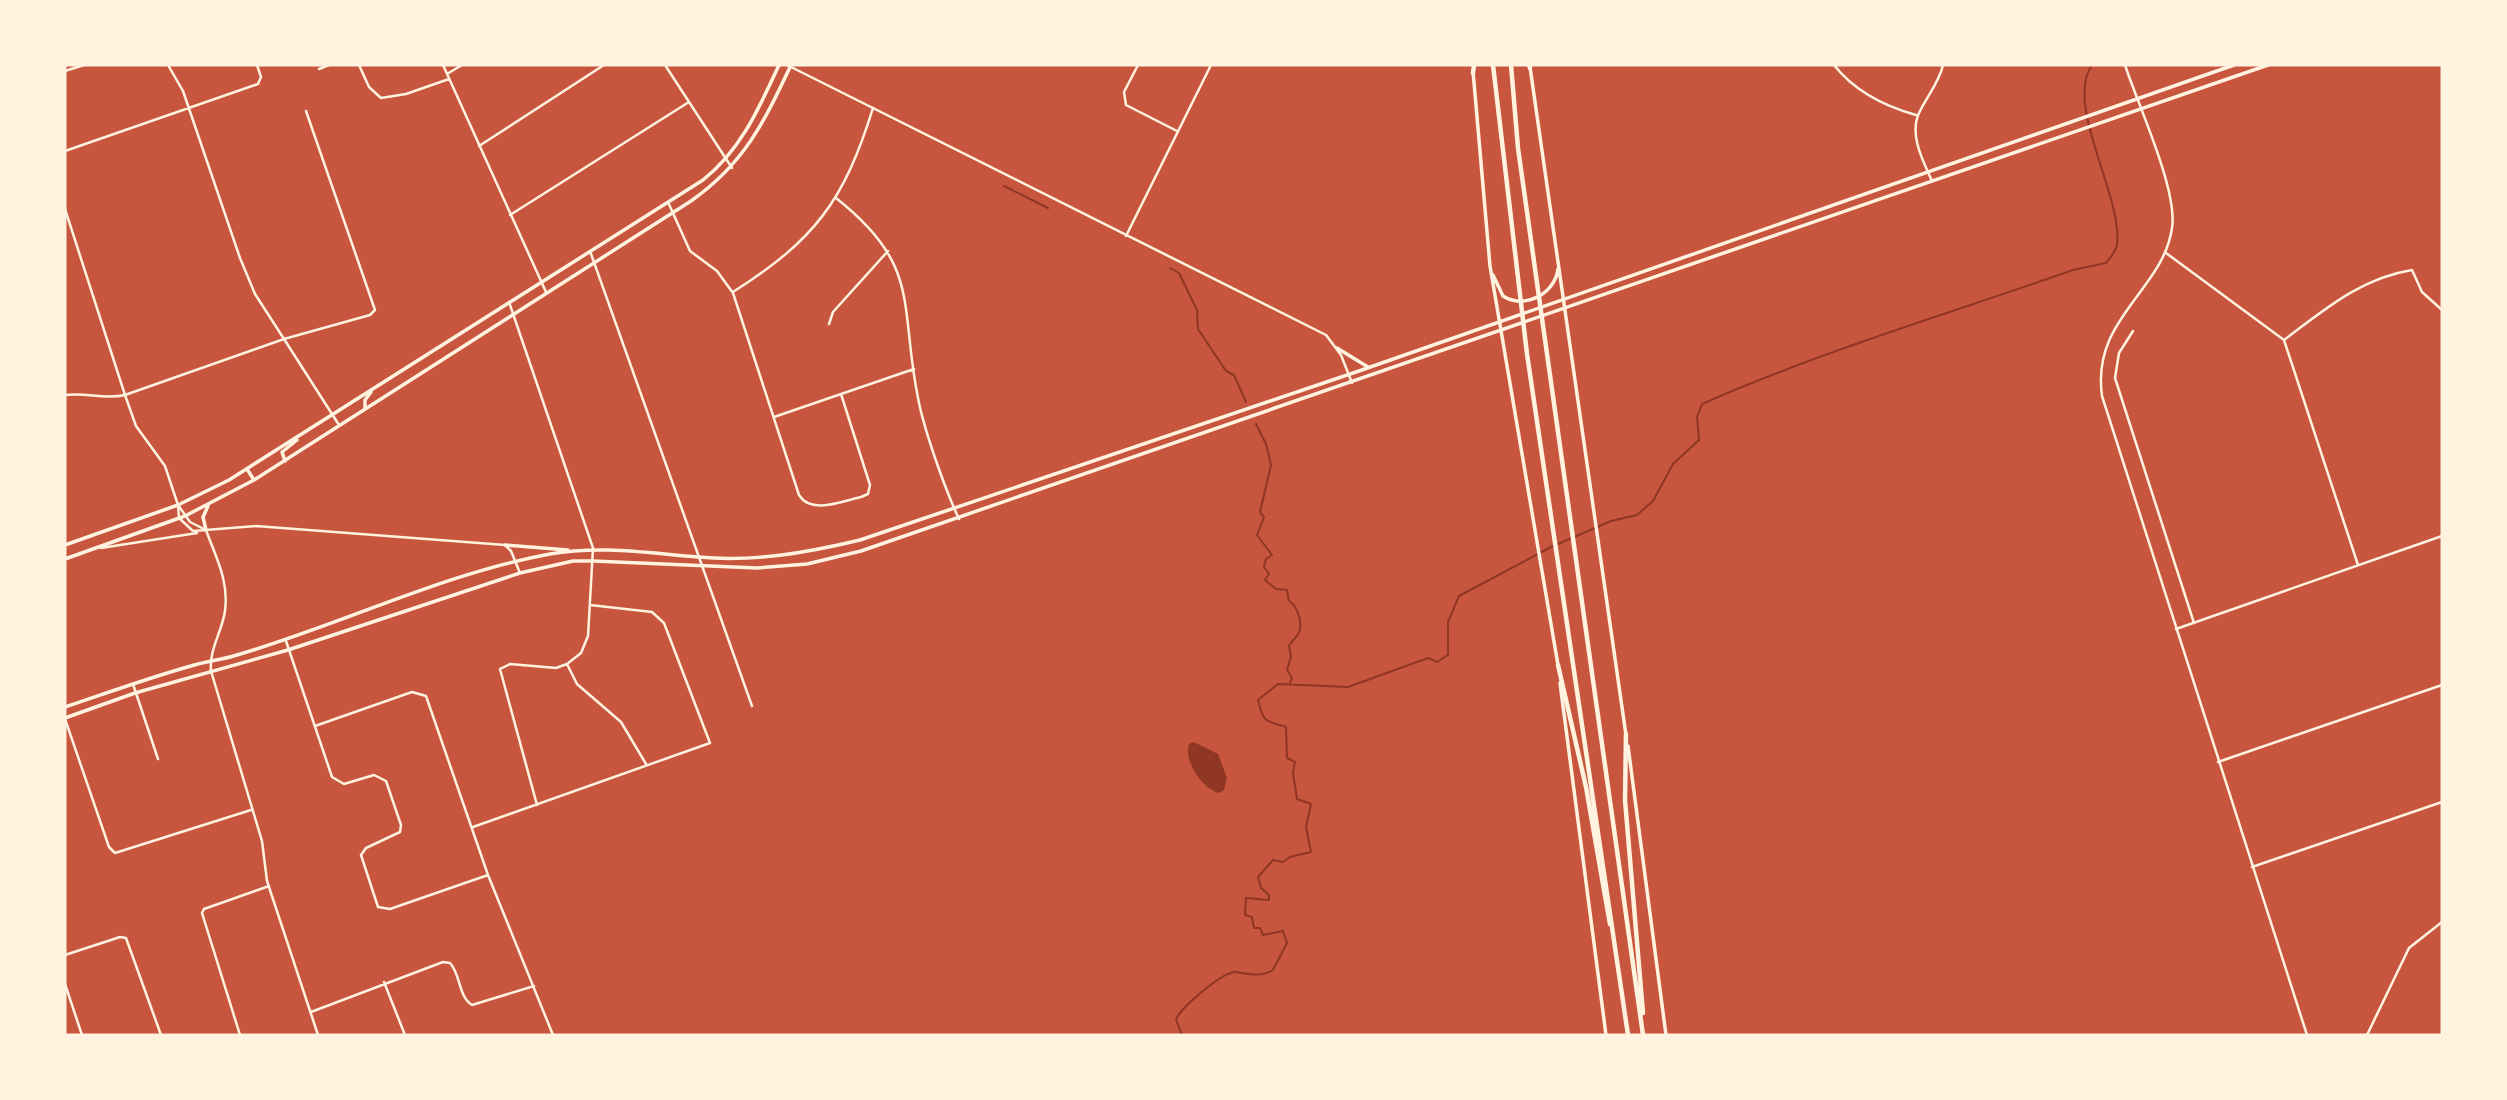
<svg xmlns="http://www.w3.org/2000/svg" width="2507" height="1100" viewBox="0 0 2507 1100" font-family="'Crimson Pro',serif">
<style>
.water{fill:#8f3625}
.lines{fill:none;stroke-linecap:round;stroke-linejoin:round}
.stream{stroke:#8f3625;stroke-width:2}
.minor{stroke:#fff3e0;stroke-width:2.5}
.tertiary{stroke:#fff3e0;stroke-width:2.5}
.secondary{stroke:#fff3e0;stroke-width:3.5}
.primary{stroke:#fff3e0;stroke-width:3.5}
.motorway{stroke:#fff3e0;stroke-width:4.5}
</style>
<rect width="100%" height="100%" fill="#c8553d"/>
<!-- water -->
<path class="water" d="M1194,742L1218,754L1227,778L1224,790L1219,793C1202,789 1183,759 1189,744Z"/>
<g class="lines">
<!-- stream -->
<path class="stream" d="M1004,186L1048,208
M1170,268L1179,273L1197,310L1198,329L1226,371L1234,375L1246,402
M1256,424L1266,444L1271,465L1260,512L1264,517L1257,535L1272,555L1266,559L1264,567L1269,574L1265,580L1276,589L1287,590L1289,601C1297,606 1303,622 1299,632C1297,638 1292,640 1289,646L1291,657L1287,670L1292,678L1290,683
M1558,544L1611,521L1637,515L1653,501L1673,464L1699,440L1697,417L1702,404C1822,351 1948,314 2073,270L2106,263C2110,258 2116,251 2117,245C2123,196 2064,105 2092,65
M1186,1035L1181,1033L1176,1019C1182,1007 1223,971 1236,972C1248,974 1262,977 1273,970L1287,943L1283,931L1263,935L1260,928H1254L1252,917L1245,915L1246,898L1269,900V895L1261,888L1258,877L1273,860L1283,862L1290,857L1311,852L1306,827L1311,804L1297,799L1293,773L1295,762L1287,758L1286,727C1266,720 1264,725 1258,700L1278,684L1348,687L1428,658L1437,662L1448,655V622L1459,596L1553,546
M1189,1035H1197"/>
<!-- minor -->
<path class="minor" d="M168,65L183,91L240,258L255,294L284,339L370,315L375,310L306,111
M359,65L369,87L381,98L406,94L449,79
M443,65L546,292
M665,65L732,168
M1138,65L1124,92L1126,105L1177,131
M1834,65C1855,92 1884,106 1916,115
M319,69L329,65
M65,71L84,65
M447,74L462,65
M479,146L604,65
M65,151L258,84L261,77L257,65
M1932,181C1923,161 1909,135 1919,113C1927,96 1939,83 1943,65
M836,198C922,266 899,304 918,398C924,430 945,489 959,519
M668,202L690,251L717,271L733,293L799,495C811,515 843,501 861,497L868,494L870,485L841,394
M65,209L125,395C104,400 86,392 65,395
M510,215L689,102
M1126,236L1211,65
M590,251L752,706
M2166,253L2284,340L2358,565
M733,292C815,240 844,201 873,108
M509,302L593,548L588,636L581,653L567,664L556,668L510,664L500,669L537,805
M829,324L833,312L888,251
M2133,331L2119,353L2115,378L2194,623
M2284,340C2324,310 2361,278 2412,270L2422,292L2442,310
M774,417L914,369
M101,548L197,533
M2176,629L2442,536
M286,641L332,777L344,784L374,775L386,781L401,825L400,832L366,848L361,855L378,907L390,909L488,875
M567,664L577,684L621,722L646,764
M211,671L262,841L267,881L318,1035
M133,684L158,759
M65,719L109,847L115,853L251,810
M315,726L412,692L426,696L488,875L553,1035
M2218,762L2442,685
M473,827L710,743L664,623L652,612L590,605
M2252,867L2442,802
M65,955L120,937L126,938L161,1035
M384,982L405,1035
M65,984L82,1035
M311,1012L443,962L450,963C461,975 458,996 472,1005L534,986
M240,1035L202,913L204,909L269,886
M2367,1035L2409,948L2442,922"/>
<!-- tertiary -->
<path class="tertiary" d="M787,65L1326,335L1341,355L1352,383
M2125,65C2138,105 2178,190 2172,228C2163,291 2091,318 2102,396L2307,1035
M339,425L284,339L125,395L136,426L165,466L178,505L179,518L193,531L256,526L505,545L511,551L520,573
M178,505L190,522L206,530
M206,530C216,558 229,580 225,611C222,632 209,649 211,671"/>
<!-- secondary -->
<path class="secondary" d="M1530,67L1626,735
M1473,71L1490,266L1558,665
M1493,275L1503,296C1524,310 1555,294 1558,269
M365,408V400L371,392
M285,461L282,452L297,440
M247,469L254,480
M206,530L203,517L208,506
M65,545L178,505L229,480L703,180C741,150 759,108 779,65
M65,559L185,516L254,480L691,201C745,163 764,122 791,65
M1560,683L1606,1035
M1628,746L1666,1035"/>
<!-- primary -->
<path class="primary" d="M1337,348L1368,367
M505,545L568,550
M65,707C107,693 148,678 191,666C206,661 222,660 237,655C340,625 445,573 550,554C601,545 647,553 698,557C754,562 806,553 860,540L1356,372L2234,65
M65,718L135,693L288,650L520,573L573,561H593L757,568L807,564L861,551L2268,65"/>
<!-- motorway -->
<path class="motorway" d="M1493,65L1527,354L1628,1035
M1511,65L1518,148L1643,1035
M1529,65L1530,68
M1473,73L1474,65
M1558,665L1586,787L1610,924
M1626,734L1625,800L1643,1013"/>
</g>
<!-- border -->
<rect width="2507" height="1100" fill="none" stroke="#fff3e0" stroke-width="133"/>
</svg>
